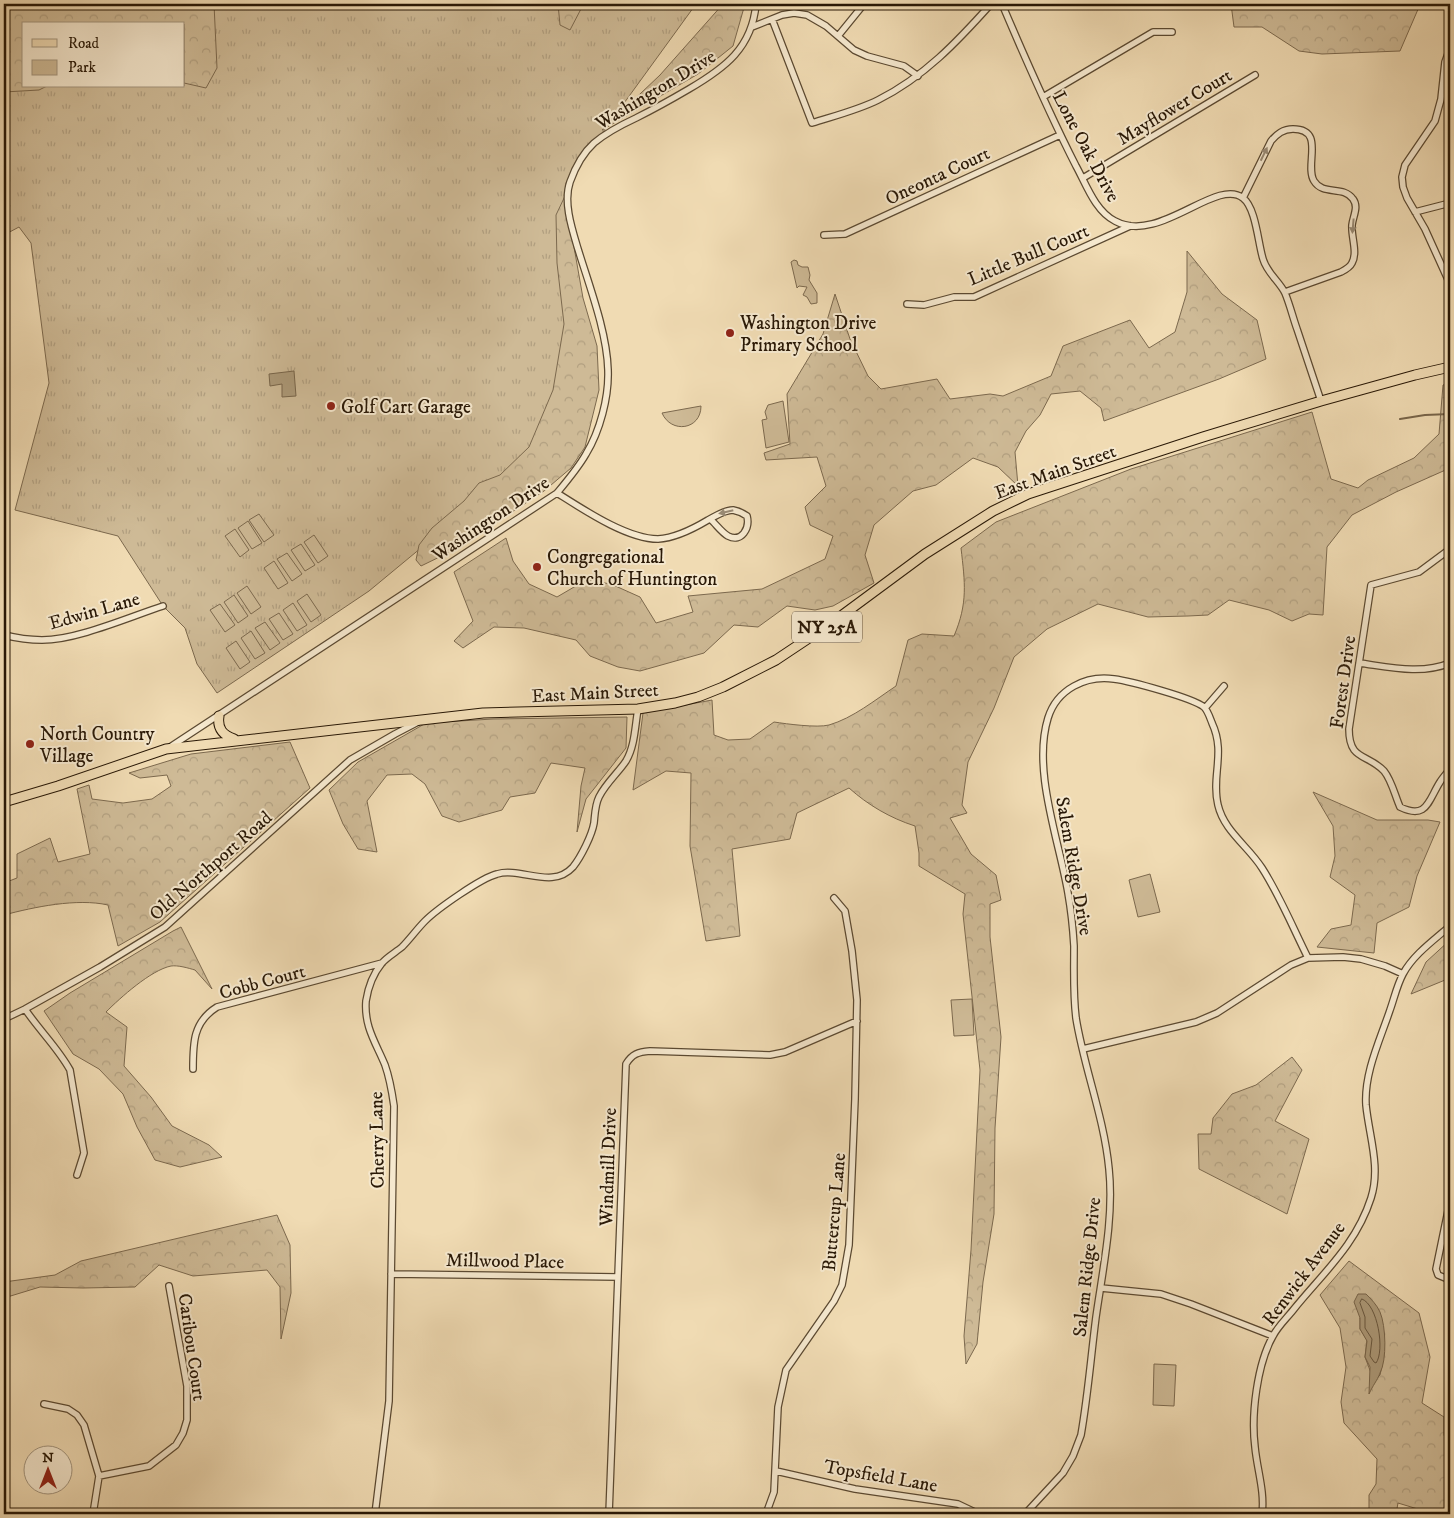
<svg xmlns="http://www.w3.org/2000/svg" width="1454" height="1518" viewBox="0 0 1454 1518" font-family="'IM FELL DW Pica',serif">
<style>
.grass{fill:url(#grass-tufts);stroke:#7c694e}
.forest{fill:url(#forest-crowns);stroke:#7c694e;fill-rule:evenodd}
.park{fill:#ceba96;stroke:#7c694e}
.water{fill:#ac9978;stroke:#78654a}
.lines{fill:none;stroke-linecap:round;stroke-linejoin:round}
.shore{stroke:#6a583f;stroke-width:1}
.stream{stroke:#78654a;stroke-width:2}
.minor-casing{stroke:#5b4931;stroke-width:8}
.primary-casing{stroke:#291806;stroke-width:11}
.minor{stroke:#f5e8ce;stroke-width:5.5}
.primary{stroke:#f0dbb3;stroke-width:9}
.oneway{fill:#998a74}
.poi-dot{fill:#8f2418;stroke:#f5e8ce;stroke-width:2}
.labels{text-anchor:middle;stroke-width:4;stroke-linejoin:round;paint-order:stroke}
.shield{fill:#f5e8ce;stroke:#665642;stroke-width:1}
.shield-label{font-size:18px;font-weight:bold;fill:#291806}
.street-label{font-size:19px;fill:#291806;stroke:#f5e8ce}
.poi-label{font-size:19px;fill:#291806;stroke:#f5e8ce;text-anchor:start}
</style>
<defs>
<pattern id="grass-tufts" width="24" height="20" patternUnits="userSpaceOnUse" patternTransform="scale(1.25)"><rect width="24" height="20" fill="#ceba96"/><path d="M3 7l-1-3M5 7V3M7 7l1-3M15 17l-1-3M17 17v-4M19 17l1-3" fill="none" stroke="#b19f80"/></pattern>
<pattern id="forest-crowns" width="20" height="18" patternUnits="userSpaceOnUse" patternTransform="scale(1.25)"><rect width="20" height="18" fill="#ceba96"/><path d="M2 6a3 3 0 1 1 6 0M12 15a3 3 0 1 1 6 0" fill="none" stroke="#b19f80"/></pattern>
</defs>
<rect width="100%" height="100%" fill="#f0dbb3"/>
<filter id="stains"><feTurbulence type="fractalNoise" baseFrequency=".004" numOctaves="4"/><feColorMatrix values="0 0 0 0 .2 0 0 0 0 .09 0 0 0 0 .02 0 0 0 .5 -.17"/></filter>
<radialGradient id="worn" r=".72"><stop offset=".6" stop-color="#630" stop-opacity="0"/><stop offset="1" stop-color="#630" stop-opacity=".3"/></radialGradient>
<!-- grass -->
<path class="grass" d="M192,4H696L566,183L570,335L543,447L369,591L217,693L197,664L185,628L163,606L118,536L15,510L49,383L31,243L19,227L4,235V71L24,86H184V54Z"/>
<!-- forest -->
<path class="forest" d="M4,4H27L29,7L56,4H214L217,68L206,88L184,83V24H24V86H47L39,90L4,92Z
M558,4H582V7L570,30L560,25Z
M723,4H745L733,46L698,74L602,130L660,75Z
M1231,4H1424L1419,7L1400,51L1322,54L1299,51L1262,27H1234Z
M565,196L583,298L597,346L599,390L585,447L571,468L544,491L456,549L421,566L416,560L419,545L432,528L464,501L479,483L500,475L529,447L553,390L564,324L557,263L556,215Z
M1187,251L1222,294L1257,320L1266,359L1219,379L1104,421L1101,408L1080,391L1051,394L1040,415L1026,431L1015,452L1018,486L998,467L973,458L936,485L913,491L874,525L865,555L874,583L833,606L815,610L787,606L758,627L734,625L704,653L640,671L618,667L590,656L576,640L524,628L494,627L463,648L454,641L473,621L454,572L506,538L513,561L529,584L557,597L586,580L611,584L640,597L656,623L693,612L688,596L762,589L825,559L833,536L810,525L805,507L826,486L817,457L766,460L764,453L790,444L787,394L823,334L835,294L850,339L868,376L881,389L937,379L950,399L990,394L1003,396L1051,376L1063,346L1130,320L1149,348L1175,332L1187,292Z
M1450,383V468L1396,492L1352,515L1327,547L1323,615L1309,614L1292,621L1269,610L1229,600L1208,615L1188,616L1148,617L1098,604L1047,629L1014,657L994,708L968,762L962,805L967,813L950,818L971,854L996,875L1001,900L990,904V937L1001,1037L995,1128L994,1214L983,1282L977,1344L966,1364L964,1336L971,1250L980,1070L963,914L965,894L919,866V853L915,826C890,818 868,805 849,788L797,813L790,839L732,849L740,936L706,941L690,846L691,773L666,771L633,790L643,713L712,700L714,735L728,740L750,739L774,722C787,724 817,728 829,725C853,718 875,700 896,686L908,640L922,634L954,636C968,603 965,583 961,548L996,522L1131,469L1312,412L1331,479L1358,488L1368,480L1414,458L1439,434L1443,385Z
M627,717L626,748L586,799L577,832L581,786L585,768L551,763L535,793L510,797L502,810L459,822L442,816L425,784L412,774L387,775L367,801L377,852L358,849L343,824L329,790L358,762L426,723L493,719Z
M290,742L310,788L160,922L118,946L108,905C77,898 34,907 4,915V883L17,878V854L50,838L58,862L90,854L77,789L89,785L92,799L123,803L152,799L171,786L167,775L140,778L129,773L191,754Z
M1313,792L1377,820H1428L1440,822L1417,876L1409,907L1377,923L1374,953L1317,947L1331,929L1351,925L1355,895L1330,877L1335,856L1333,826Z
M181,927L212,989L195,970C188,968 178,965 171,966C151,970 120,998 106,1012L127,1027L124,1066L151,1097L172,1126L209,1145L222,1157L180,1167L155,1160L137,1127L123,1094L99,1069L73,1054L44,1011L70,993L173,931Z
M1450,940V978L1411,994L1426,962Z
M1292,1057L1302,1070L1275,1121L1309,1139L1287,1214L1199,1169L1198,1134H1211L1213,1118L1232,1094L1256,1085Z
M277,1215L290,1245L291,1293L281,1339L280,1287L267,1270L193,1276L159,1265L135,1287L83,1288L40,1287L4,1298V1282L55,1275L81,1261Z
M1349,1261L1419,1313L1430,1357L1422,1403L1444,1417V1435L1450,1448V1514H1434L1398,1503L1396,1514H1369V1495L1376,1484L1377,1459L1344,1423L1341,1402L1346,1367L1340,1328L1320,1295ZM1360,1318L1382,1366L1380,1375L1374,1381L1365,1357L1367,1340L1360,1329Z"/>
<!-- park -->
<path class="park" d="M794,260L797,261L798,265L802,267H808L810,275L809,280L817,293V303L811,304L807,297L803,295L807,287L799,286L797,288L791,262Z
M783,401L789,442L766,448L762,420L767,419L765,412L768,405Z
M701,406C701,430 671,434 662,413Z
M259,514L274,535L264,542L249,520Z
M248,521L262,543L252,549L238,528Z
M235,529L249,550L240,557L225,536Z
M314,535L328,556L318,563L304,542Z
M301,544L315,565L305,571L291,550Z
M287,553L302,574L292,581L277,559Z
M274,561L288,583L278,589L264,568Z
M247,586L261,607L251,614L237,593Z
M307,594L321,615L311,622L297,601Z
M234,595L248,616L238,623L224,602Z
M293,603L307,625L297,631L283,610Z
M220,604L235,625L225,632L210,610Z
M279,613L293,634L283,640L269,619Z
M265,622L280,643L270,650L255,628Z
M251,631L265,653L255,659L241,638Z
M236,641L250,662L240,669L226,648Z
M1150,874L1160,912L1138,917L1129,880Z
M972,999L974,1035L954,1036L951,1000Z
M1154,1364L1176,1365L1174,1406L1153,1405Z"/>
<!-- water -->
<path class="water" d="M294,371L296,396L282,397V384L270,386L269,374Z
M1358,1294H1366C1371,1299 1377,1305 1380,1312C1386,1326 1387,1360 1380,1373C1377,1381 1373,1385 1369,1394L1370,1367L1365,1357L1367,1341L1360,1329V1318L1354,1302Z"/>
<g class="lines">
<!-- shore -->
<path class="shore" d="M1362,1299C1378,1305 1385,1351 1376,1363L1374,1362L1370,1356L1372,1339L1365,1328V1317L1360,1303Z"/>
<!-- stream -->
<path class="stream" d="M1400,419L1425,415L1450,414"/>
<!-- minor casing -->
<g class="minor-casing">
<path id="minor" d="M1002,4C1025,58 1049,113 1076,166C1086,184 1095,211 1115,221C1159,245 1216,177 1243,198C1256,208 1258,243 1263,259C1267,273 1279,281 1285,293C1290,305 1293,318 1297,329C1305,353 1313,377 1321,401
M772,19L812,123C834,116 858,110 878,100C924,77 957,42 991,4
M752,27L782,15L794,13L807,15L826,26L854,50L867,56L904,66L918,76
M838,36L864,4
M1450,48L1445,62L1441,99L1435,121L1405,165L1402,177L1403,187L1407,198L1425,229L1450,284
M1043,97L1153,32H1172
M1083,178L1255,75
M1243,198L1271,141C1277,134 1283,129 1293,129C1326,129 1304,165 1314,181C1323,196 1343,185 1353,199C1359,207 1353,216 1352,225C1351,237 1358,252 1352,263C1350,267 1345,270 1341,272L1285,292
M1415,212L1450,203
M824,235L845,234L1060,135
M907,304L924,305L954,297H974L1130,226
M557,493C584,510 627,539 658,539C676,538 693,529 708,520C716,516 724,510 733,510C738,511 743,513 747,516C750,528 742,543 728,536C721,532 716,524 710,519
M1450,549L1419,572L1371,585L1349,729C1349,761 1367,753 1384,771C1392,781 1395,796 1400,807C1427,820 1428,801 1440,782C1443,777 1447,773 1450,769
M4,635C16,638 29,640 42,640C77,640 129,617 163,606
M1359,663C1389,667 1421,675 1450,663
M1205,708L1224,686
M170,747L557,493C567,481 578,468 586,454C600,431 609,397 608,370C607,332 589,285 578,249C572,229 563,202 570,182C575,168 583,153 594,143C607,132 621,125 636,118C654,109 672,99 689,89C725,68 752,48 756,4
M25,1009C39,1030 58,1048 70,1070L84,1153L77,1175
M4,1019L25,1009L100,967L165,927L350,760L395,734L418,722
M1083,1049L1196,1022L1217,1013L1291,965L1308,958L1343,957L1361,959L1385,966L1403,974
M193,1069C193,1043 193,1022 217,1007L382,963
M1450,1201L1436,1269L1438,1275L1450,1280
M391,1274L618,1277
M1101,1288L1161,1294L1191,1304L1273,1336
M44,1404L68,1409L77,1415L84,1425L99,1476L93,1514
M776,1471L855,1489L958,1504L979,1514
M99,1476L149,1466L176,1445L183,1433L187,1420V1386L169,1286
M375,1514L389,1401L394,1106C392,1092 390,1079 385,1065C376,1043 364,1027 366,1001C368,988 373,974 382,963C387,957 396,952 402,947C410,939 417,929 425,921C437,909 481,878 497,874C522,867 552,890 573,867C581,857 592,835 594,823C595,814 595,805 599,797C606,783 618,773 626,761C635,746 635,726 638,709
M609,1514L626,1064C632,1054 638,1052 650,1051L770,1055L785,1052L857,1021
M766,1514L774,1492L778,1407L786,1370L834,1301L842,1285L849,1245L855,1099L857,1000L852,951L845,911L834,898
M1025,1514L1063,1473L1073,1456L1081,1435C1088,1395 1091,1356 1096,1317C1103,1268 1114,1217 1109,1169C1104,1117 1084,1068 1076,1018C1073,993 1074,970 1074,946C1073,929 1071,910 1068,893C1059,840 1032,770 1048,718C1057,689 1086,675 1114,679C1130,681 1193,698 1204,707C1208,711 1210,718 1212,723C1226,753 1211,776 1218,805C1224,831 1248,846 1262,868C1280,896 1293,928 1308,958
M1262,1514C1265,1492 1257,1469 1255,1447C1251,1415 1257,1364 1273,1336C1278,1326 1287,1318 1294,1309C1323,1273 1356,1245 1371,1198C1381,1167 1369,1136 1366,1105C1364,1073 1380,1040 1390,1010C1394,999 1397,985 1403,974C1413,955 1434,940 1450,926"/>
</g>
<!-- primary casing -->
<g class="primary-casing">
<path id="primary" d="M219,716C217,729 223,735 234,739
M4,802L58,786L166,749L483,713L638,709L675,703L698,697L723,687L776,660L833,622L925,554L993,511L1028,494L1203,437L1321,401L1415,375L1450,367"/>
</g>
<!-- minor -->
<use href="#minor" class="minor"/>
<!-- primary -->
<use href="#primary" class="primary"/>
</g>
<!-- one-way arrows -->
<defs><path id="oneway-solid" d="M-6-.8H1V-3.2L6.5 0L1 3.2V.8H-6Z" transform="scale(1.25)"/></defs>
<g class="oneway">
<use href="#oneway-solid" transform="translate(1264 154) rotate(-64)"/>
<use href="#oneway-solid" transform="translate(1353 226) rotate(95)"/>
<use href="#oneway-solid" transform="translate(726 512) rotate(167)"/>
</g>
<!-- markers -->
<g class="poi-dot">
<circle cx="730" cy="333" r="5"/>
<circle cx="331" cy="406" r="5"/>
<circle cx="537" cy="567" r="5"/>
<circle cx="30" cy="744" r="5"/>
</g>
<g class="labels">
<!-- shield labels -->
<rect class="shield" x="792" y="611.5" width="70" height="31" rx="4"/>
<g class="shield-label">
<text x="827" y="633">NY 25A</text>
</g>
<!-- street labels -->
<g class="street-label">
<text transform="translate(655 89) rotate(-31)" y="7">Washington Drive</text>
<text transform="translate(1174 106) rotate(-31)" y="7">Mayflower Court</text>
<text transform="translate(1087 146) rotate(62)" y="7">Lone Oak Drive</text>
<text transform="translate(937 175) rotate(-25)" y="7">Oneonta Court</text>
<text transform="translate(1028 254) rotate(-23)" y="7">Little Bull Court</text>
<text transform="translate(1055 471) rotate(-20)" y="7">East Main Street</text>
<text transform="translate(490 518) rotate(-34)" y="7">Washington Drive</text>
<text transform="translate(94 610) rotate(-16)" y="7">Edwin Lane</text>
<text transform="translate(1342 682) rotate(-82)" y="7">Forest Drive</text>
<text transform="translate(595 692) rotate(-3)" y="7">East Main Street</text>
<text transform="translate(210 865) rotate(-41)" y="7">Old Northport Road</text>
<text transform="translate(1075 866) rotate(80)" y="7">Salem Ridge Drive</text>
<text transform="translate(262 981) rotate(-15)" y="7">Cobb Court</text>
<text transform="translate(376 1140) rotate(-91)" y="7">Cherry Lane</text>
<text transform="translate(607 1167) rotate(-88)" y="7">Windmill Drive</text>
<text transform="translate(833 1212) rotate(-85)" y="7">Buttercup Lane</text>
<text transform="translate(505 1260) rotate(1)" y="7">Millwood Place</text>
<text transform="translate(1086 1267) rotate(-84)" y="7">Salem Ridge Drive</text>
<text transform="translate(1303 1273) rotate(-53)" y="7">Renwick Avenue</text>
<text transform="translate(193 1347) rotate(82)" y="7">Caribou Court</text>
<text transform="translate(881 1475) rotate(10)" y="7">Topsfield Lane</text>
</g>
<!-- poi labels -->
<g class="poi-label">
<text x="740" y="329">Washington Drive<tspan x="740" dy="22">Primary School</tspan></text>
<text x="341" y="413">Golf Cart Garage</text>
<text x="547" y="563">Congregational<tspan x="547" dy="22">Church of Huntington</tspan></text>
<text x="40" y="740">North Country<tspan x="40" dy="22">Village</tspan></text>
</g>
</g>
<!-- margin -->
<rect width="1454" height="1518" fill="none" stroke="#f0dbb3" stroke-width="20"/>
<rect x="5" y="5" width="1444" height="1508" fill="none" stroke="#291806" stroke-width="2.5"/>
<rect x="10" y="10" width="1434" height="1498" fill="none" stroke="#291806"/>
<!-- legend -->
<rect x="22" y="22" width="162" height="65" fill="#f5e8ce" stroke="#a3957e"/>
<rect x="32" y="39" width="25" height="8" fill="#f0dbb3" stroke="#a3957e"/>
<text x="68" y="48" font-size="15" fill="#291806">Road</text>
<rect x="32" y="60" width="25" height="15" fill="#ceba96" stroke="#a3957e"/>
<text x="68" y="72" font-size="15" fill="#291806">Park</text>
<!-- north arrow -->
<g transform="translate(48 1470)"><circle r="24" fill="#f5e8ce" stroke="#a3957e"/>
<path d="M0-4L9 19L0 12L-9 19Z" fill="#8f2418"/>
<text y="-8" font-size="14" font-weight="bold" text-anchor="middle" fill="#291806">N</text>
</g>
<rect width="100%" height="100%" filter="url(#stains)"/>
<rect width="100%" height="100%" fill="url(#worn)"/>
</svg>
